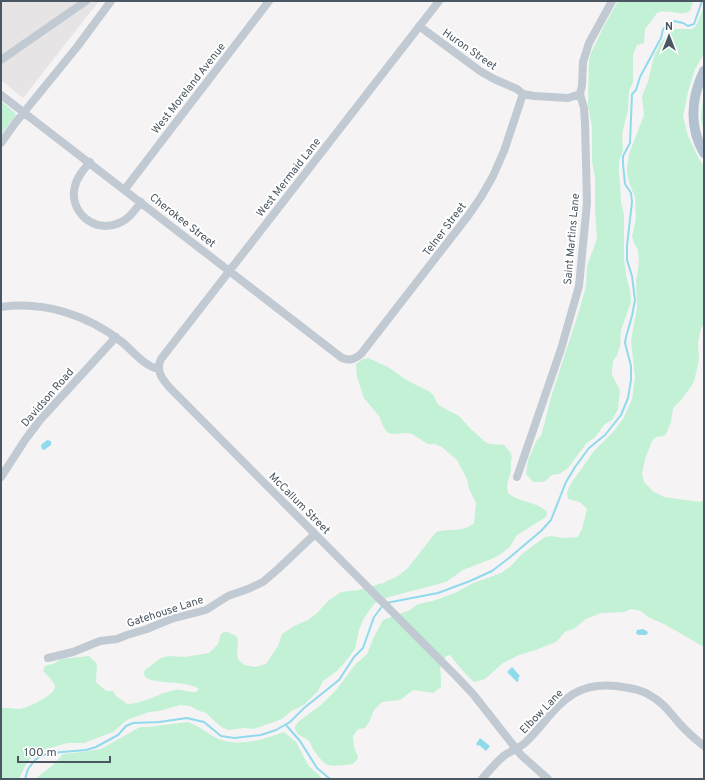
<svg xmlns="http://www.w3.org/2000/svg" width="705" height="780" viewBox="0 0 705 780" font-family="Overpass,sans-serif">
<style>
.education{fill:#e6e4e5}
.green{fill:#c3f1d5}
.water{fill:#90daee}
.lines{fill:none;stroke-linecap:round;stroke-linejoin:round}
.stream{stroke:#90daee;stroke-width:2}
.minor{stroke:#c1cad2;stroke-width:8}
.major{stroke:#b3c2d1;stroke-width:10}
.labels{text-anchor:middle;stroke-width:4;stroke-linejoin:round;paint-order:stroke}
.street-label{font-size:11px;fill:#4a5661;stroke:#fff}
</style>
<rect width="100%" height="100%" fill="#f5f3f3"/>
<!-- education -->
<path class="education" d="M1,1H99L23,98L1,80Z"/>
<!-- green -->
<path class="green" d="M618,1L693,2L690,11C681,17 668,8 657,13L645,29L644,43L637,45L633,55V82L629,91L628,110L622,134L623,150L619,161V175L620,182L621,202L624,215V258L626,275L630,291L631,302L621,330L620,346L617,355L613,361L612,371V375L620,390L618,409L612,420L605,424L595,437L586,444L568,468L559,474L552,475L544,482H533L526,474L528,460L537,440L541,436L544,425L551,397L579,311L586,286L587,266L597,239L595,210V177L592,161V127L588,105L589,60L591,53L604,26Z
M704,7V54L695,69L688,92L683,117L688,136L699,159L704,166L703,213L704,323L701,329L698,342L699,359L694,382L682,399L673,408L671,422L666,434L664,436L656,437L652,441L645,459L642,474L644,482L654,492L664,497L700,502L704,500V647L666,625L648,617L641,611L631,609L624,612L601,613L586,619L575,628L565,632L556,642L538,649L519,655L503,663L485,679L474,682L462,670L450,655L446,656L440,669L441,676V687L433,693L413,690L400,700L382,702L374,710L369,722L365,728L358,729L353,736L354,747L358,757C356,763 352,765 346,765C328,766 327,768 315,752C312,749 312,745 309,741C303,736 295,736 295,727L298,722L321,705L337,689L355,665L367,654L374,637L383,620L410,610L418,604L433,601L457,592L471,584L501,573L511,566L522,554L545,537L551,536L563,538L578,537L582,529L587,509L580,502L568,499L567,493L570,485L594,451L613,432L623,419L632,399L635,377L631,341L637,307L636,281L639,263L638,250L634,243L632,236L636,219L635,197L630,185L627,174V167L629,154L644,115L642,96L648,82L654,56L660,44L668,34L674,29H692L696,26Z
M704,90V134L701,117Z
M1,101L15,113L16,115L1,135Z
M368,358L388,367L408,381L430,392L434,396L437,403L440,406L459,416L470,428L484,441L489,444L504,445L510,452L512,457C510,462 511,465 511,470C510,478 505,485 508,493C519,503 539,502 547,512L546,517L517,535L509,548L496,557L463,570L446,582L389,597L374,604L364,618L359,630L355,649L346,661L337,671L323,681L318,691L305,704L290,712L282,719L254,729L244,728L228,730L220,726L206,713L197,710L190,706L180,705L159,711L149,712L127,720L113,732L84,743H68L46,749L34,754L25,766L19,779H1V708C7,707 14,709 20,709C28,708 57,694 55,686C53,680 47,675 43,671L45,666L55,663L61,659L89,656L97,664L96,682L106,691H113L116,696L127,704C144,704 158,693 175,690C182,689 189,693 196,692L199,689C184,679 159,686 145,677L144,673L145,670L161,658L169,656L185,657L209,653L218,644L221,634L224,632H228L236,636L238,639L237,654L238,659L244,665L255,667L266,664L278,646L282,634L294,626L308,620L317,613L328,601L341,592L358,590L383,583L398,576L408,568L436,532C448,528 464,533 474,523L476,503L469,489L467,479L457,460L442,447L435,444H428L412,434L407,433L392,434L387,432L384,428L379,416L364,398L357,377L356,366V364L363,359Z
M188,722C199,726 204,731 213,736C235,749 262,740 284,732L296,742L308,765L323,779H35L53,765L63,754L82,752L101,749L140,727H148Z"/>
<!-- water -->
<path class="water" d="M47,440L51,441V445L44,450L42,449L41,445Z
M643,629L647,631L648,633L646,635H638L636,633L637,630Z
M512,667L520,676L518,678L519,680L517,682L507,672Z
M480,738L490,746L486,751L479,745L478,746L476,744Z"/>
<g class="lines">
<!-- stream -->
<path class="stream" d="M386,603L438,593L470,581L492,571L509,558L541,531L551,520L566,482L575,467L589,448L605,435L621,415L628,398L631,380V366L625,343L626,337L632,316L635,300L632,276L627,260V246L632,202L631,193L625,184L623,164V156L630,143L632,94L636,90L640,77L661,38L663,29L674,21L683,23L688,26L694,24L702,1
M286,725L300,741L317,768L330,779
M25,779L28,769L35,760L41,756L50,753L86,750L96,747L118,735L126,726L133,723L159,722L187,718L204,722L221,736L234,738L261,735L276,730L290,722L304,708L339,680L354,657L363,648L374,617L383,605"/>
<!-- minor -->
<path class="minor" d="M439,1L161,359C155,371 163,380 170,388L456,676L473,694L521,755L548,779
M419,26L480,71L494,79L517,89L523,94L534,96L568,98L580,94
M1,60L86,1
M1,95L342,358C350,361 355,359 361,354L468,216L481,197L493,176L504,151L523,94
M1,143L16,122L77,47L111,1
M90,162C84,169 77,177 75,186C68,212 95,234 119,223C129,219 135,210 141,202
M125,189L269,1
M1,307C44,301 88,315 122,342C133,351 143,365 158,369
M1,477L25,440L40,420L116,337
M517,477L561,349L579,286L587,203L585,123L584,108L580,94L582,85L583,62L589,43L612,1
M48,658L73,652L100,641L117,639L127,635L147,629L171,619L206,610L228,596L248,589L263,582L278,569L315,534
M482,779C489,771 496,762 505,755C512,750 520,748 526,742C556,712 567,681 616,686C629,688 641,689 651,696C663,702 671,714 679,723C687,732 695,739 704,746"/>
<!-- major -->
<path class="major" d="M704,71C691,98 689,127 704,153"/>
</g>
<g class="labels">
<!-- street labels -->
<g class="street-label">
<text transform="translate(470 49) rotate(35)" y="4">Huron Street</text>
<text transform="translate(188 88) rotate(-52)" y="4">West Moreland Avenue</text>
<text transform="translate(288 177) rotate(-52)" y="4">West Mermaid Lane</text>
<text transform="translate(183 220) rotate(38)" y="4">Cherokee Street</text>
<text transform="translate(444 229) rotate(-53)" y="4">Telner Street</text>
<text transform="translate(571 239) rotate(-85)" y="4">Saint Martins Lane</text>
<text transform="translate(47 397) rotate(-49)" y="4">Davidson Road</text>
<text transform="translate(300 503) rotate(45)" y="4">McCallum Street</text>
<text transform="translate(165 611) rotate(-18)" y="4">Gatehouse Lane</text>
<text transform="translate(541 711) rotate(-46)" y="4">Elbow Lane</text>
</g>
</g>
<!-- border -->
<rect width="705" height="780" fill="none" stroke="#4a5661" stroke-width="4"/>
<!-- north arrow -->
<g transform="translate(669 36)" stroke="#ffffff" stroke-width="3" paint-order="stroke">
<path d="M0-3L7 15L0 10L-7 15Z" fill="#4a5661"/>
<text y="-6" font-size="11" font-weight="bold" text-anchor="middle" fill="#4a5661">N</text>
</g>
<!-- scale -->
<path d="M18 756v6h92v-6" fill="none" stroke="#4a5661" stroke-width="2"/>
<text x="24" y="756" font-size="12" fill="#4a5661" stroke="#ffffff" stroke-width="3" paint-order="stroke">100 m</text>
</svg>
